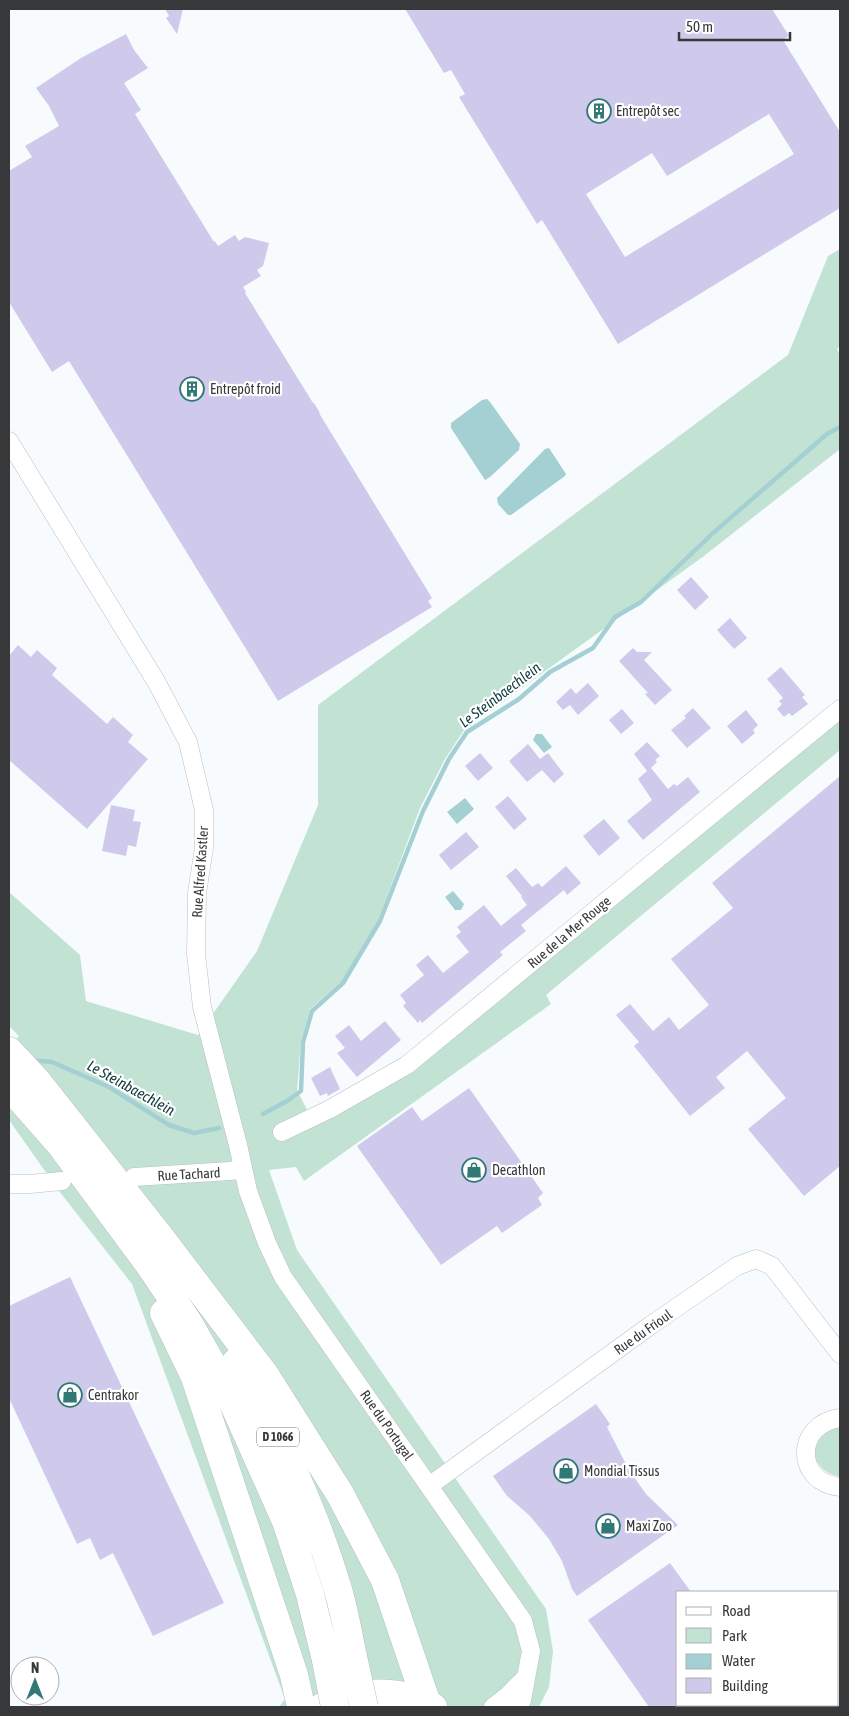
<svg xmlns="http://www.w3.org/2000/svg" width="849" height="1716" viewBox="0 0 849 1716" font-family="'Asap Condensed',sans-serif">
<style>
.green{fill:#c2e3d4}
.water{fill:#a4d0d3}
.lines{fill:none;stroke-linecap:round;stroke-linejoin:round}
.stream{stroke:#a4d0d3;stroke-width:4.5}
.building{fill:#cfcaeb;fill-rule:evenodd}
.minor-casing{stroke:#bbbfc3;stroke-width:19}
.primary-casing{stroke:#bbbfc3;stroke-width:29}
.trunk-casing{stroke:#bbbfc3;stroke-width:29}
.minor{stroke:#fff;stroke-width:18}
.primary{stroke:#fff;stroke-width:28}
.trunk{stroke:#fff;stroke-width:28}
.trunk-bridge-casing{stroke:#bbbfc3;stroke-width:29;stroke-linecap:butt}
.trunk-bridge{stroke:#fff;stroke-width:28}
.labels{text-anchor:middle;stroke-width:4.5;stroke-linejoin:round;paint-order:stroke}
.shield{fill:#fff;stroke:#737475;stroke-width:1}
.shield-label{font-size:12px;font-weight:bold;fill:#37383a}
.poi-label{font-size:14px;fill:#37383a;stroke:#fff;text-anchor:start}
.street-label{font-size:14px;fill:#37383a;stroke:#fff}
.water-label{font-size:15px;font-style:italic;fill:#103b3e;stroke:#fff}
</style>
<rect width="100%" height="100%" fill="#f7fbfe"/>
<!-- green -->
<path class="green" d="M840,249V346L837,349L840,355V449L704,556L464,730L445,759L420,808L378,921L343,980L310,1009L301,1040L297,1090L314,1124L412,1069L840,717V750L546,995L551,1004L304,1181L296,1167L269,1170L297,1250L546,1609L553,1651L549,1687L539,1707H279L285,1699L132,1284L59,1191L9,1120V1046L19,1036L9,1026V892L80,955L86,1001L198,1035L257,951L318,805V705L788,355L828,256Z
M840,1426V1477C819,1473 804,1451 822,1434C827,1430 835,1428 840,1426Z"/>
<!-- water -->
<path class="water" d="M487,399L490,402L520,444L519,450L490,477L485,480L451,428V423L482,400Z
M549,448L566,474L565,476L511,515H508L498,504L497,498L545,449Z
M536,734H542L552,747L544,753L533,740Z
M465,798L474,809L457,824L447,812Z
M453,891L464,904L461,910H455L445,897Z"/>
<g class="lines">
<!-- stream -->
<path class="stream" d="M31,1060L52,1062L109,1087L169,1125L194,1133L219,1128
M263,1114L287,1101L301,1091L303,1042L312,1011L343,983L380,921L423,811L449,759L467,732L519,699L550,672L593,648L615,617L641,602L713,533L827,434L840,427"/>
</g>
<!-- building -->
<path class="building" d="M165,9H183L177,34L166,18L169,16Z
M405,9H772L789,36L783,40L840,132V208L618,344L542,220L537,224L459,97L465,94L451,70L444,73ZM769,114L794,154L625,257L586,194L652,153L667,176Z
M126,34L134,50L148,68L124,83L141,110L135,114L214,242L215,241L218,246L235,235L239,241L245,237L269,243L263,266L257,270L261,276L243,287L246,292L245,293L313,403H314L320,413H319L432,598L428,601L432,607L278,701L69,361L52,372L9,302V171L32,157L25,146L59,126L49,106L36,88L81,58Z
M691,577L709,597L695,610L677,590Z
M730,618L747,638L734,649L717,630Z
M18,645L31,657L37,650L57,668L52,675L107,724L113,717L133,735L128,742L148,759L87,829L9,760V656Z
M633,648L637,652H652L644,660L672,690L655,705L645,694L648,693L619,661Z
M781,667L805,695L802,697L808,704L792,716L789,713L784,717L777,709L782,704L779,701L783,698L767,679Z
M588,683L599,696L578,715L570,705L563,710L556,702L571,688L576,694Z
M693,708L711,728L687,748L671,730L686,718L684,716Z
M622,709L634,723L621,734L609,720Z
M746,710L758,725L753,730L755,733L742,744L727,726Z
M647,742L660,756L655,760L657,762L651,768L668,789L674,784L677,786L688,777L700,792L643,840L627,821L652,800L638,779L647,771L634,754Z
M528,744L540,759L548,753L564,774L554,783L542,770L527,782L509,761Z
M480,753L493,768L478,781L465,766Z
M840,776V1166L804,1196L748,1129L786,1098L747,1051L716,1077L725,1088L690,1116L634,1046L639,1042L616,1015L630,1004L653,1031L669,1017L679,1030L709,1005L671,959L733,908L712,883Z
M508,796L527,819L514,830L495,807Z
M111,805L135,810L133,821L141,822L136,847L128,845L126,856L102,851Z
M604,819L620,838L599,856L583,836Z
M466,832L479,847L451,870L439,855Z
M566,866L581,883L567,895L564,890L521,925L526,931L500,952L503,955L422,1023L420,1020L418,1023L403,1006L406,1003L400,995L424,975L416,965L428,955L443,973L469,952L456,936L461,932L457,927L484,905L501,926L527,905L521,897L522,896L506,876L516,868L532,887L538,883L542,887Z
M385,1021L401,1040L357,1077L337,1053L345,1048L335,1036L349,1025L361,1041Z
M330,1067L340,1089L328,1096L327,1093L320,1096L311,1078Z
M469,1088L543,1193L538,1198L542,1205L502,1233L497,1226L441,1265L357,1146L412,1107L422,1121Z
M70,1277L224,1603L153,1636L113,1553L100,1560L90,1538L77,1544L9,1398V1306Z
M596,1404L610,1424L607,1427L629,1470L646,1494L678,1525L577,1596L572,1589L562,1561L549,1539L530,1516L507,1496L493,1476Z
M670,1563L691,1592H678V1707H649L588,1620Z"/>
<g class="lines">
<!-- minor casing -->
<g class="minor-casing">
<path id="minor" d="M9,441L157,683L188,742L204,810V848L197,893L196,954L202,1007L238,1145L248,1191L267,1243L283,1277L523,1621L531,1651L522,1700L517,1707
M282,1132L330,1109L407,1065L840,709
M134,1177L230,1171L243,1169
M9,1184H30L62,1181
M840,1418C794,1424 795,1483 840,1487
M429,1486L651,1325L737,1266L756,1259L772,1266L840,1354
M493,1707L507,1696L526,1677"/>
</g>
<!-- primary casing -->
<g class="primary-casing">
<path id="primary" d="M322,1707C354,1690 401,1688 433,1707"/>
</g>
<!-- trunk casing -->
<g class="trunk-casing">
<path id="trunk" d="M9,1051L36,1080L160,1237L265,1375L340,1494L385,1580L427,1704
M9,1086L60,1144L148,1263L188,1322L231,1398L286,1521L310,1594L326,1660
M164,1313L195,1377L294,1675L301,1707
M236,1362C278,1432 313,1507 337,1586C344,1609 348,1633 353,1657"/>
</g>
<!-- minor -->
<use href="#minor" class="minor"/>
<!-- primary -->
<use href="#primary" class="primary"/>
<!-- trunk -->
<use href="#trunk" class="trunk"/>
<!-- trunk-bridge casing -->
<g class="trunk-bridge-casing">
<path id="trunk-bridge" d="M353,1657L364,1707
M326,1660L335,1707"/>
</g>
<!-- trunk-bridge -->
<use href="#trunk-bridge" class="trunk-bridge"/>
</g>
<!-- icons -->
<defs>
<g id="building-ring" transform="scale(1.25)"><circle r="9.5" fill="#fff" stroke="#307975" stroke-width="1.5"/><path d="M-4-6H4V6H1V3H-1V6H-4ZM-2.5-4.3h1.7v1.8h-1.7ZM.8-4.3h1.7v1.8H.8ZM-2.5-1h1.7V.8h-1.7ZM.8-1h1.7V.8H.8Z" fill="#307975"/></g>
<g id="shop-ring" transform="scale(1.25)"><circle r="9.5" fill="#fff" stroke="#307975" stroke-width="1.5"/><path d="M-5-2.5h2.3a2.7 3.5 0 0 1 5.4 0H5L5.5 6h-11ZM-1.5-2.5h3a1.5 2.3 0 0 0-3 0Z" fill="#307975"/></g>
</defs>
<g fill-rule="evenodd">
<use href="#building-ring" x="599" y="111"/>
<use href="#building-ring" x="192" y="389"/>
<use href="#shop-ring" x="474" y="1170"/>
<use href="#shop-ring" x="70" y="1395"/>
<use href="#shop-ring" x="566" y="1471"/>
<use href="#shop-ring" x="608" y="1526"/>
</g>
<g class="labels">
<!-- shield labels -->
<rect class="shield" x="257" y="1427.5" width="42" height="19" rx="4"/>
<g class="shield-label">
<text x="278" y="1441">D 1066</text>
</g>
<!-- poi labels -->
<g class="poi-label">
<text x="616" y="116">Entrepôt sec</text>
<text x="210" y="394">Entrepôt froid</text>
<text x="492" y="1175">Decathlon</text>
<text x="88" y="1400">Centrakor</text>
<text x="584" y="1476">Mondial Tissus</text>
<text x="626" y="1531">Maxi Zoo</text>
</g>
<!-- street labels -->
<g class="street-label">
<text transform="translate(200 872) rotate(-86)" y="5">Rue Alfred Kastler</text>
<text transform="translate(569 932) rotate(-40)" y="5">Rue de la Mer Rouge</text>
<text transform="translate(189 1174) rotate(-3)" y="5">Rue Tachard</text>
<text transform="translate(643 1332) rotate(-35)" y="5">Rue du Frioul</text>
<text transform="translate(387 1425) rotate(55)" y="5">Rue du Portugal</text>
</g>
<!-- water labels -->
<g class="water-label">
<text transform="translate(500 695) rotate(-37)" y="5">Le Steinbaechlein</text>
<text transform="translate(131 1088) rotate(29)" y="5">Le Steinbaechlein</text>
</g>
</g>
<!-- border -->
<rect width="849" height="1716" fill="none" stroke="#37383a" stroke-width="20"/>
<!-- legend -->
<rect x="676" y="1591" width="162" height="115" fill="#ffffff" stroke="#afafb0"/>
<rect x="686" y="1607" width="25" height="8" fill="#ffffff" stroke="#afafb0"/>
<text x="722" y="1616" font-size="15" fill="#37383a">Road</text>
<rect x="686" y="1628" width="25" height="15" fill="#c2e3d4" stroke="#afafb0"/>
<text x="722" y="1641" font-size="15" fill="#37383a">Park</text>
<rect x="686" y="1654" width="25" height="15" fill="#a4d0d3" stroke="#afafb0"/>
<text x="722" y="1666" font-size="15" fill="#37383a">Water</text>
<rect x="686" y="1678" width="25" height="15" fill="#cfcaeb" stroke="#afafb0"/>
<text x="722" y="1691" font-size="15" fill="#37383a">Building</text>
<!-- north arrow -->
<g transform="translate(35 1681)"><circle r="24" fill="#ffffff" stroke="#afafb0"/>
<path d="M0-4L9 19L0 12L-9 19Z" fill="#307975"/>
<text y="-8" font-size="14" font-weight="bold" text-anchor="middle" fill="#37383a">N</text>
</g>
<!-- scale -->
<path d="M679 32v8h111v-8" fill="none" stroke="#37383a" stroke-width="2.5"/>
<text x="686" y="32" font-size="15" fill="#37383a" stroke="#ffffff" stroke-width="4" paint-order="stroke">50 m</text>
</svg>
